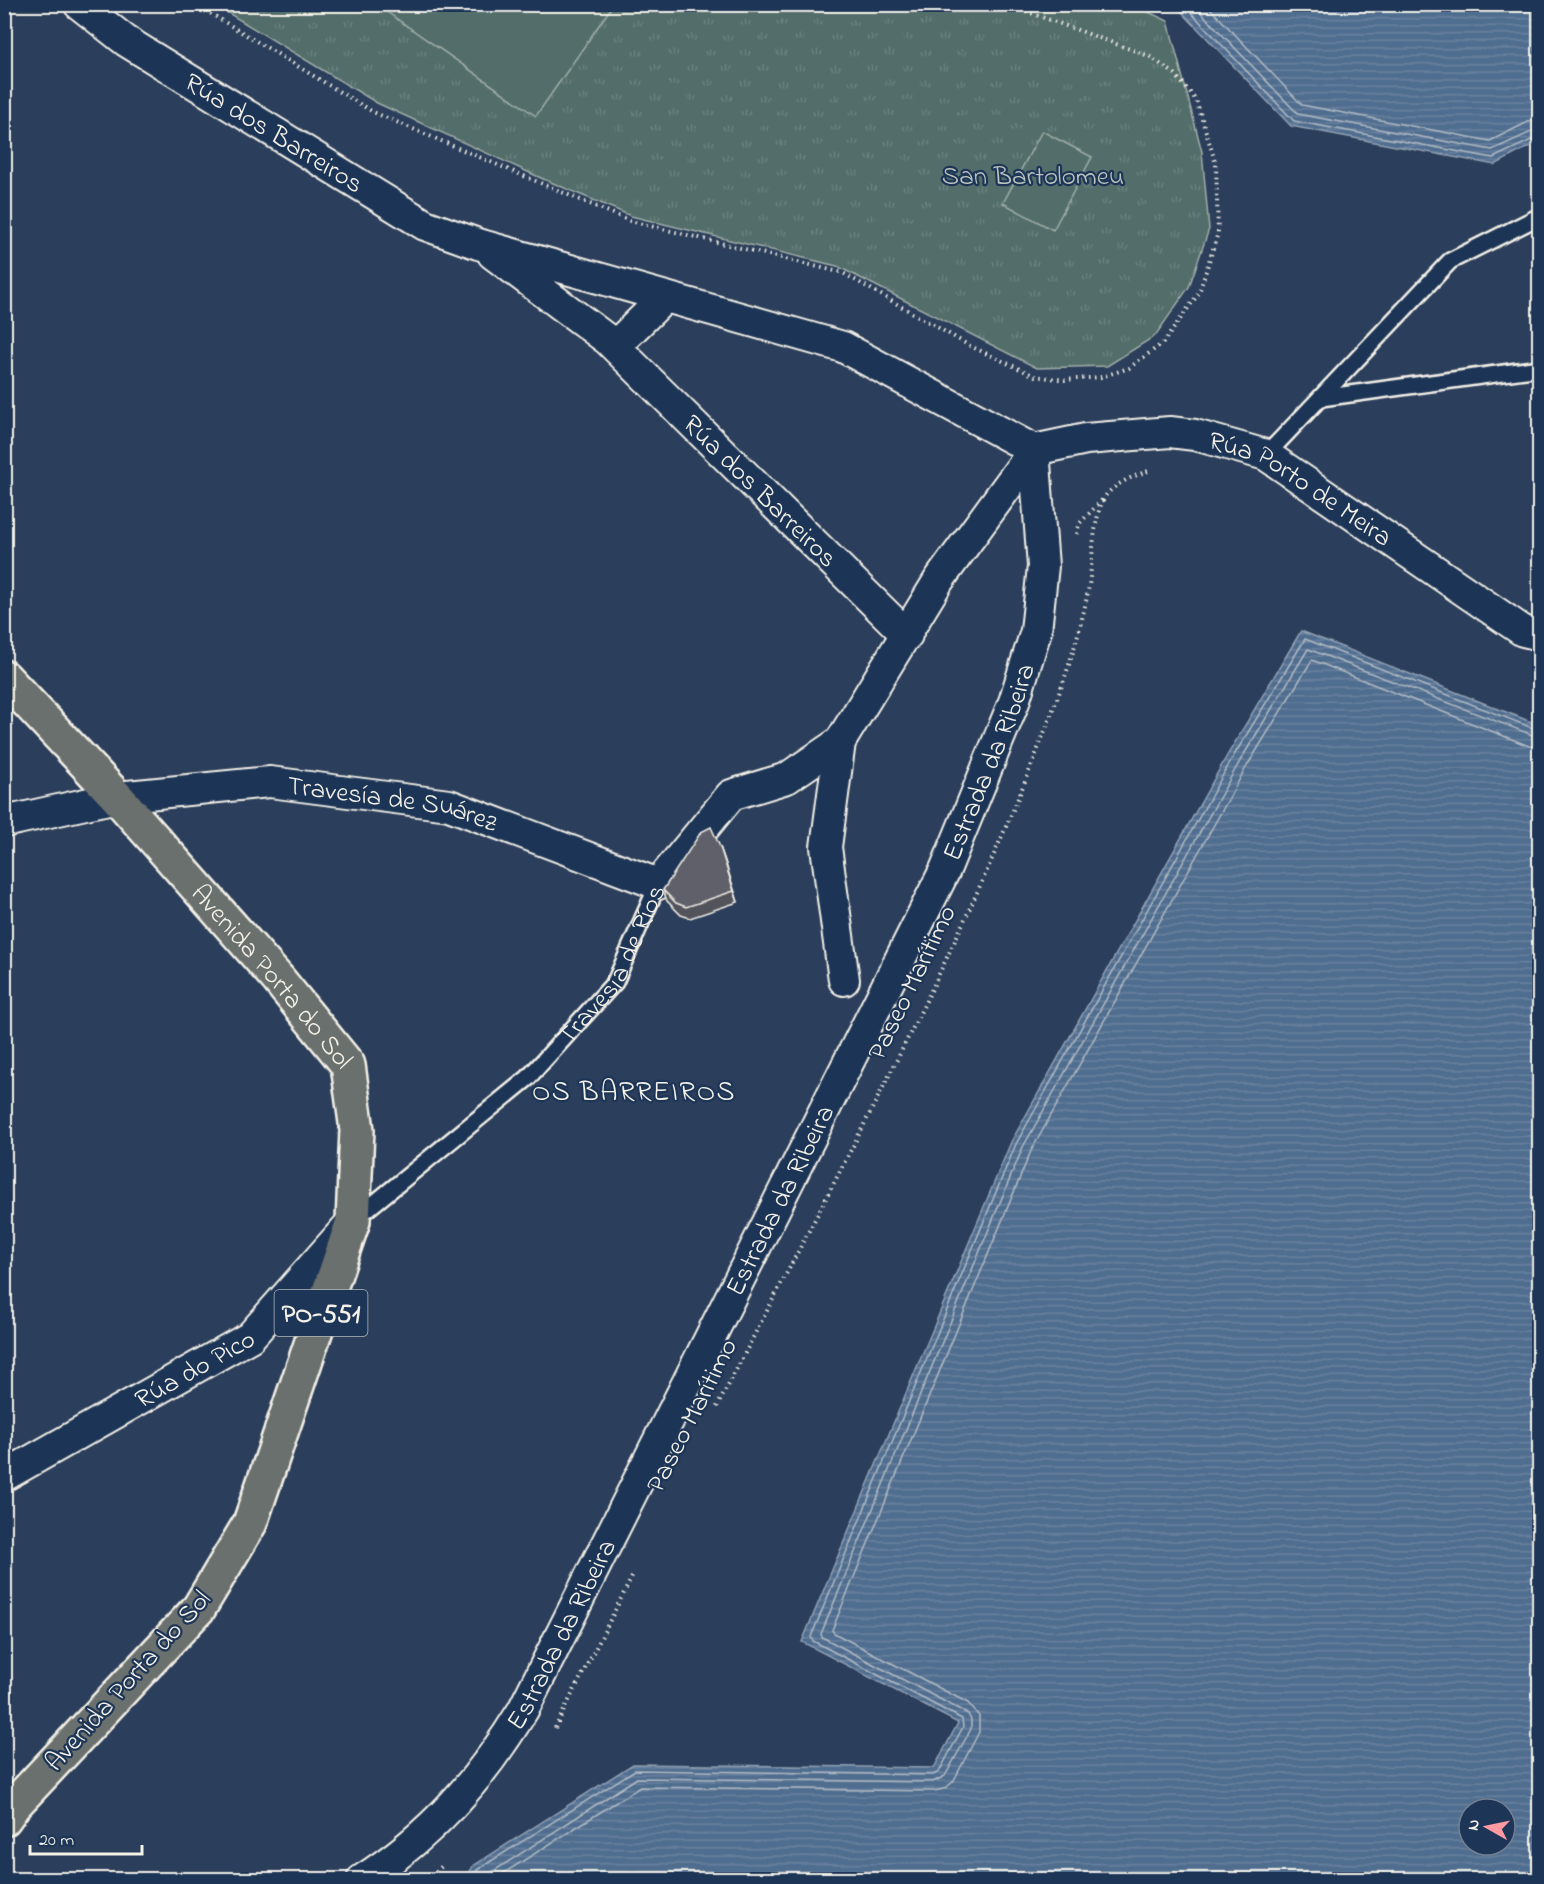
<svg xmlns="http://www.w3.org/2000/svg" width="1544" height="1884" viewBox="0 0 1544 1884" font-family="'Indie Flower',sans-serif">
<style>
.park{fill:url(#park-tufts);stroke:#a3afa9;stroke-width:1.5}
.pitch{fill:#526d6a;stroke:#a3afa9;stroke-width:1.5}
.water{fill:url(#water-rules);stroke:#92a2b3;stroke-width:1.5;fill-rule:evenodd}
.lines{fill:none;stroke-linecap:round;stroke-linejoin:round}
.shore{stroke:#b2bcc4;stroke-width:1.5}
.service-casing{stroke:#f4f1e8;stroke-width:20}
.minor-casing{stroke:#f4f1e8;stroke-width:34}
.primary-casing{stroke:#f4f1e8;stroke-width:38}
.path{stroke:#f4f1e8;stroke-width:4;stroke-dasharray:1.5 4.5;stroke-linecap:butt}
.service{stroke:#1d3557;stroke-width:15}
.minor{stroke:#1d3557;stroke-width:30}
.primary{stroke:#6b706d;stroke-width:33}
.wall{fill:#53535b;stroke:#f4f1e8;stroke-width:1.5}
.shaded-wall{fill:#44444a;stroke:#f4f1e8;stroke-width:1.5}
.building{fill:#61616a;stroke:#f4f1e8;stroke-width:1.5}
.labels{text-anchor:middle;stroke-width:4.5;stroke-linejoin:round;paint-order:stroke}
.shield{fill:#1d3557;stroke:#b4b9bc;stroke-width:1.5}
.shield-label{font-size:26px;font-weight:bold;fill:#f4f1e8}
.street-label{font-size:27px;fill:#f4f1e8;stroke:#1d3557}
.park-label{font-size:27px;fill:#bbc3bc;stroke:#1d3557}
.neighbourhood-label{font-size:28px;letter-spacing:1.5px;fill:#f4f1e8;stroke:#1d3557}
</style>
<defs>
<pattern id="park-tufts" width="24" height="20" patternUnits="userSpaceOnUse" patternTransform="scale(1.5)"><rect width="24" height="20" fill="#526d6a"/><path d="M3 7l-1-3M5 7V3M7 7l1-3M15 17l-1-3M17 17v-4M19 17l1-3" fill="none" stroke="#6c827f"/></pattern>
<pattern id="water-rules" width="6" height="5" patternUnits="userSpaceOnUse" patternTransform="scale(1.5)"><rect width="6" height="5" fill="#506d8f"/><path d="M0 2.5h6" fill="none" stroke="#6a829f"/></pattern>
</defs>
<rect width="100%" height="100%" fill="#2b3e5b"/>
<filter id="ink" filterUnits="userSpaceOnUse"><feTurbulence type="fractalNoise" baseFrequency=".0167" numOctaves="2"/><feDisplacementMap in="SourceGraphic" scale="12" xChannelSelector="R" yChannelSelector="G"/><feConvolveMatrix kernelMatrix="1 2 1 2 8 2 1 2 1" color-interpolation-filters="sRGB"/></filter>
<g filter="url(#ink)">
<!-- park -->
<path class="park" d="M215,5H1133L1168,21L1202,152L1209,229L1189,287L1155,336L1107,366L1037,368L837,266L631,216L541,178L377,103Z"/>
<!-- pitch -->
<path class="pitch" d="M377,5H613L536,116Z
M1042,131L1092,157L1053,230L1003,203Z"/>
<!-- water -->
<path class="water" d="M1171,5H1539V141L1495,165L1291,126L1177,7Z
M1301,631L1539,725V1879H464L473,1866L633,1764L934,1768L958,1723L802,1642L1011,1142L1228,754ZM1469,1809H1505V1845H1469Z"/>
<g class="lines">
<!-- shore -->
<path class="shore" d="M1183,4L1294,121L1493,158L1540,136
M1193,4L1298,114L1492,150L1540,128
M1206,4L1302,105L1490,141L1528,122L1540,119
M471,1880L477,1870L635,1770L933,1775L939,1772L963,1727L962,1719L813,1641L811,1637L1016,1144L1233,757L1305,639L1540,731
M480,1880L637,1778L933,1782L945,1776L971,1729V1720L968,1714L822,1637L821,1634L1023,1147L1240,761L1308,649L1540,738
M493,1880L640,1787L934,1791L944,1789L953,1782L979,1732V1716L968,1703L834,1633L832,1630L1031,1151L1247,766L1312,660L1529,746L1540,747"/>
<!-- service casing -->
<g class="service-casing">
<g id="service">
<path d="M1321,398L1540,368"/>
<path d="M1266,455L1450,261L1540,216"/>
<path id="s1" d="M355,1219L528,1078L615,982L658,884"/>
</g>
</g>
<!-- minor casing -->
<g class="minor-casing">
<g id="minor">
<path id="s2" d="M79,4L126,41L425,225L478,244L843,347L1034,450"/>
<path id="s3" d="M493,254L608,340L907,635"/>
<path d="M615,346L665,297"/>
<path id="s4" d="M1034,450L1086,439L1170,432L1195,435L1266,455L1523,631L1540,635"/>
<path id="s5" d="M4,822L117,797L270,782L449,805L658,884L731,795L787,778L840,742"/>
<path d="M844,980L826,847L840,742L939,580L1034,450"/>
<path id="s6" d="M4,1476L250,1337L351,1223"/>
<path id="s7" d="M362,1880C431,1836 481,1779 523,1710L945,870L1014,702L1036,631L1043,566L1034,450"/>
</g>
</g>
<!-- primary casing -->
<g class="primary-casing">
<g id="primary">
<path id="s8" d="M4,677L117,797L278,979L348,1065L357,1130L353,1221L250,1523L199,1608L14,1805L4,1819"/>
</g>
</g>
<!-- path -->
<path class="path" d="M195,4L373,112L630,221L843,273L968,345L1035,376L1065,380L1101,377L1129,368L1163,343L1199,293L1218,233L1216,164L1196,100L1175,74L1149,56L1006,4
M1077,534L1079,524L1104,498
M717,1407C840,1168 974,931 1065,677C1074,650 1083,619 1088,591C1093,567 1092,512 1107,494C1118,482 1134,476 1148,471
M555,1728L633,1575
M427,1880L442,1866"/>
<!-- service -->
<use href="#service" class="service"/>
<!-- minor -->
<use href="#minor" class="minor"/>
<!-- primary -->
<use href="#primary" class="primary"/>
</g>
<!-- wall -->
<path class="wall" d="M720,847L738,902L690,918L681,915L667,901L663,890Z"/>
<!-- shaded-wall -->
<path class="shaded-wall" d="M720,847L724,858L738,902L734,891Z"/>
<!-- building -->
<path class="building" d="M711,827L720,847L734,891L686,907L676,903L663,890L701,832Z"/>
</g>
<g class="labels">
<!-- shield labels -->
<rect class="shield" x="274.5" y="1290" width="93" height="46" rx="4.5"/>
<g class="shield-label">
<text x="321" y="1322">PO-551</text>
</g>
<!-- street labels -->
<g class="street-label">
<text dy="9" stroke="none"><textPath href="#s2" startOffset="234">Rúa dos Barreiros</textPath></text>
<text dy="9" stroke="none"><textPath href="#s3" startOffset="358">Rúa dos Barreiros</textPath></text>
<text dy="9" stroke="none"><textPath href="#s4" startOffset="282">Rúa Porto de Meira</textPath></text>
<text dy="9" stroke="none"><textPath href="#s7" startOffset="1293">Estrada da Ribeira</textPath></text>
<text dy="9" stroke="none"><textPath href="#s5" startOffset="394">Travesía de Suárez</textPath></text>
<text dy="9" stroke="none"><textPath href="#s1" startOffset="366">Travesía de Ríos</textPath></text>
<text dy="9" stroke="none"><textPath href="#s8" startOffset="402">Avenida Porta do Sol</textPath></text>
<text transform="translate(911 982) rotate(-64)" y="9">Paseo Marítimo</text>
<text dy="9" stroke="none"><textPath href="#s7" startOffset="807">Estrada da Ribeira</textPath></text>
<text dy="9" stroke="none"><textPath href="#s6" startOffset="219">Rúa do Pico</textPath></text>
<text transform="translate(691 1415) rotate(-63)" y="9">Paseo Marítimo</text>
<text dy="9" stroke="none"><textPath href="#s7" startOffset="321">Estrada da Ribeira</textPath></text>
<text transform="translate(127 1680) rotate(-48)" y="9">Avenida Porta do Sol</text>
</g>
<!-- park labels -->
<g class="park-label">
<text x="1033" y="184">San Bartolomeu</text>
</g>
<!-- neighbourhood labels -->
<g class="neighbourhood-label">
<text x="634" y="1100">OS BARREIROS</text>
</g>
</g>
<!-- margin -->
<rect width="1544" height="1884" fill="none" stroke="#1d3557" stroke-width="24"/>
<rect x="12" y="12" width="1520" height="1860" fill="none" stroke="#f4f1e8" stroke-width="2" filter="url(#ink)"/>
<!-- north arrow -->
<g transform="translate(1487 1827) rotate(279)"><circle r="28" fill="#1d3557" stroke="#738091" stroke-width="1.5"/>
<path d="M0-4.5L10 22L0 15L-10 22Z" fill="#ff9aa2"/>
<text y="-9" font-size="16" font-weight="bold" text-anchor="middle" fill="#f4f1e8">N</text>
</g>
<!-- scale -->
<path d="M30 1845v9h112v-9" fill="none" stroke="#f4f1e8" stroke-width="3"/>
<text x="39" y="1845" font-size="18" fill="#f4f1e8" stroke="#1d3557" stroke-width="4.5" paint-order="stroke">20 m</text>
</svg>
